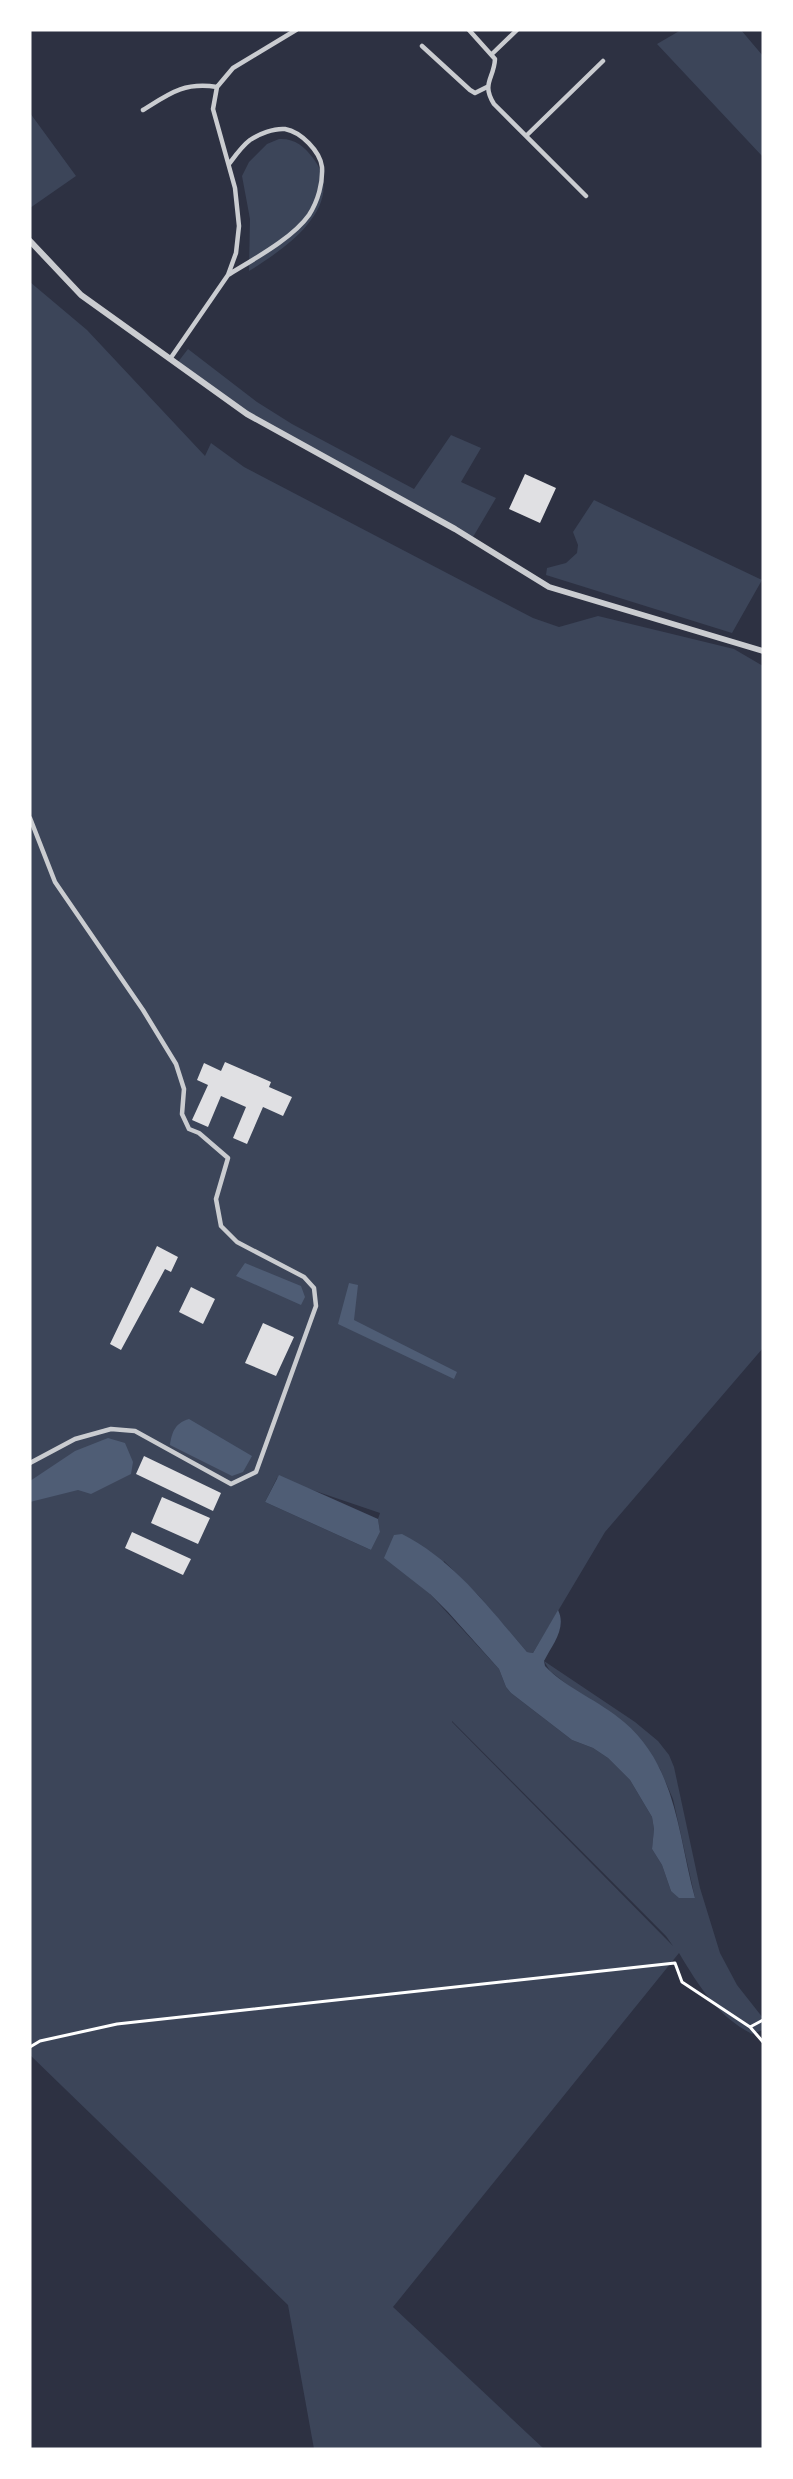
<svg xmlns="http://www.w3.org/2000/svg" width="793" height="2479" viewBox="0 0 793 2479" font-family="'Nunito Sans',sans-serif">
<style>
.green{fill:#3c4559;fill-rule:evenodd}
.water{fill:#4f5d75}
.building{fill:#e0e0e3}
.lines{fill:none;stroke-linecap:round;stroke-linejoin:round}
.path{stroke:#fff;stroke-width:3}
.service{stroke:#caccd0;stroke-width:4.5}
.minor{stroke:#caccd0;stroke-width:6}
</style>
<rect width="100%" height="100%" fill="#2d3142"/>
<!-- green -->
<path class="green" d="M681,30H741L763,56V157L657,44Z
M30,113L76,176L30,208Z
M279,139C294,138 304,146 313,158C349,205 285,249 249,271L250,219L242,176L249,162L267,144Z
M30,282L87,330L205,456L211,443L244,467L533,618L559,627L598,616L734,649L763,666V1348L605,1532L533,1653L527,1652L479,1596L444,1561L430,1594L499,1669L506,1687L511,1693L572,1740L593,1748L608,1758L630,1780L652,1817L654,1829L652,1849L662,1865L671,1891L695,1898L673,1799L660,1769L646,1747L550,1671L544,1661L635,1722L658,1741L669,1755L674,1767L700,1888L720,1953L737,1985L763,2018V2030L752,2034C716,2015 699,1986 679,1953L393,2307L544,2449H314L288,2305L30,2055ZM277,1478L380,1513L378,1519L380,1532L371,1550L265,1502ZM452,1721L666,1936L673,1946L452,1722Z
M188,349L257,402L292,424L414,489L451,435L481,448L461,482L496,498L473,537L233,405L178,362Z
M594,500L762,580L732,633L546,575L547,568L566,563L577,553L578,545L573,532Z"/>
<!-- water -->
<path class="water" d="M245,1263L301,1286L305,1297L301,1305L236,1276Z
M349,1283L358,1285L354,1320L457,1372L454,1379L338,1324Z
M189,1419L252,1456L243,1472L232,1476L170,1445C172,1432 175,1423 189,1419Z
M108,1438L125,1443L133,1462L131,1474L91,1494L78,1490L30,1502V1481L75,1451Z
M279,1475L378,1519L380,1532L371,1550L265,1502Z
M402,1534C455,1561 489,1608 527,1652L533,1653L558,1610C567,1628 552,1645 544,1661L545,1666C567,1689 600,1701 624,1722C677,1767 678,1836 695,1898H679L671,1891L662,1865L652,1849L654,1829L652,1817L630,1780L608,1758L593,1748L572,1740L511,1693L506,1687L499,1669L448,1612L430,1594L384,1558L394,1535Z"/>
<!-- building -->
<path class="building" d="M525,474L556,488L540,523L509,509Z
M225,1062L271,1082L269,1087L292,1097L283,1116L263,1107L247,1144L233,1138L246,1107L221,1096L208,1127L192,1120L208,1085L197,1080L204,1063L221,1071Z
M157,1246L178,1257L171,1272L165,1269L121,1350L110,1344Z
M191,1287L215,1299L203,1324L179,1312Z
M263,1323L294,1337L276,1376L245,1363Z
M144,1456L221,1493L213,1511L136,1474Z
M162,1497L210,1518L198,1544L151,1523Z
M132,1532L191,1559L183,1575L125,1548Z"/>
<g class="lines">
<!-- path -->
<path class="path" d="M750,2027L763,2042
M30,2047L40,2041L117,2024L675,1963L682,1982L750,2027L763,2020"/>
<!-- service -->
<path class="service" d="M469,30L495,59C494,79 481,83 494,104L586,196
M422,46L470,90L475,93L487,87
M492,54L517,30
M143,110C170,93 184,82 217,87
M526,136L603,61
M228,275C252,260 292,239 309,215C318,201 323,183 322,167C320,151 301,132 285,129C274,128 259,134 250,140C242,146 235,156 229,164
M170,359L228,275L236,253L239,226L235,188L213,109L217,87L233,68L296,30
M30,818L55,882L143,1010L176,1064L184,1089L182,1114L189,1129L199,1133L228,1158L216,1199L221,1226L237,1242L304,1277L314,1288L316,1306L256,1472L231,1484L135,1431L111,1429L75,1439L30,1463"/>
<!-- minor -->
<path class="minor" d="M30,241L81,295L247,414L455,529L549,587L763,651"/>
</g>
<!-- border -->
<rect width="793" height="2479" fill="none" stroke="#ffffff" stroke-width="63"/>
</svg>
